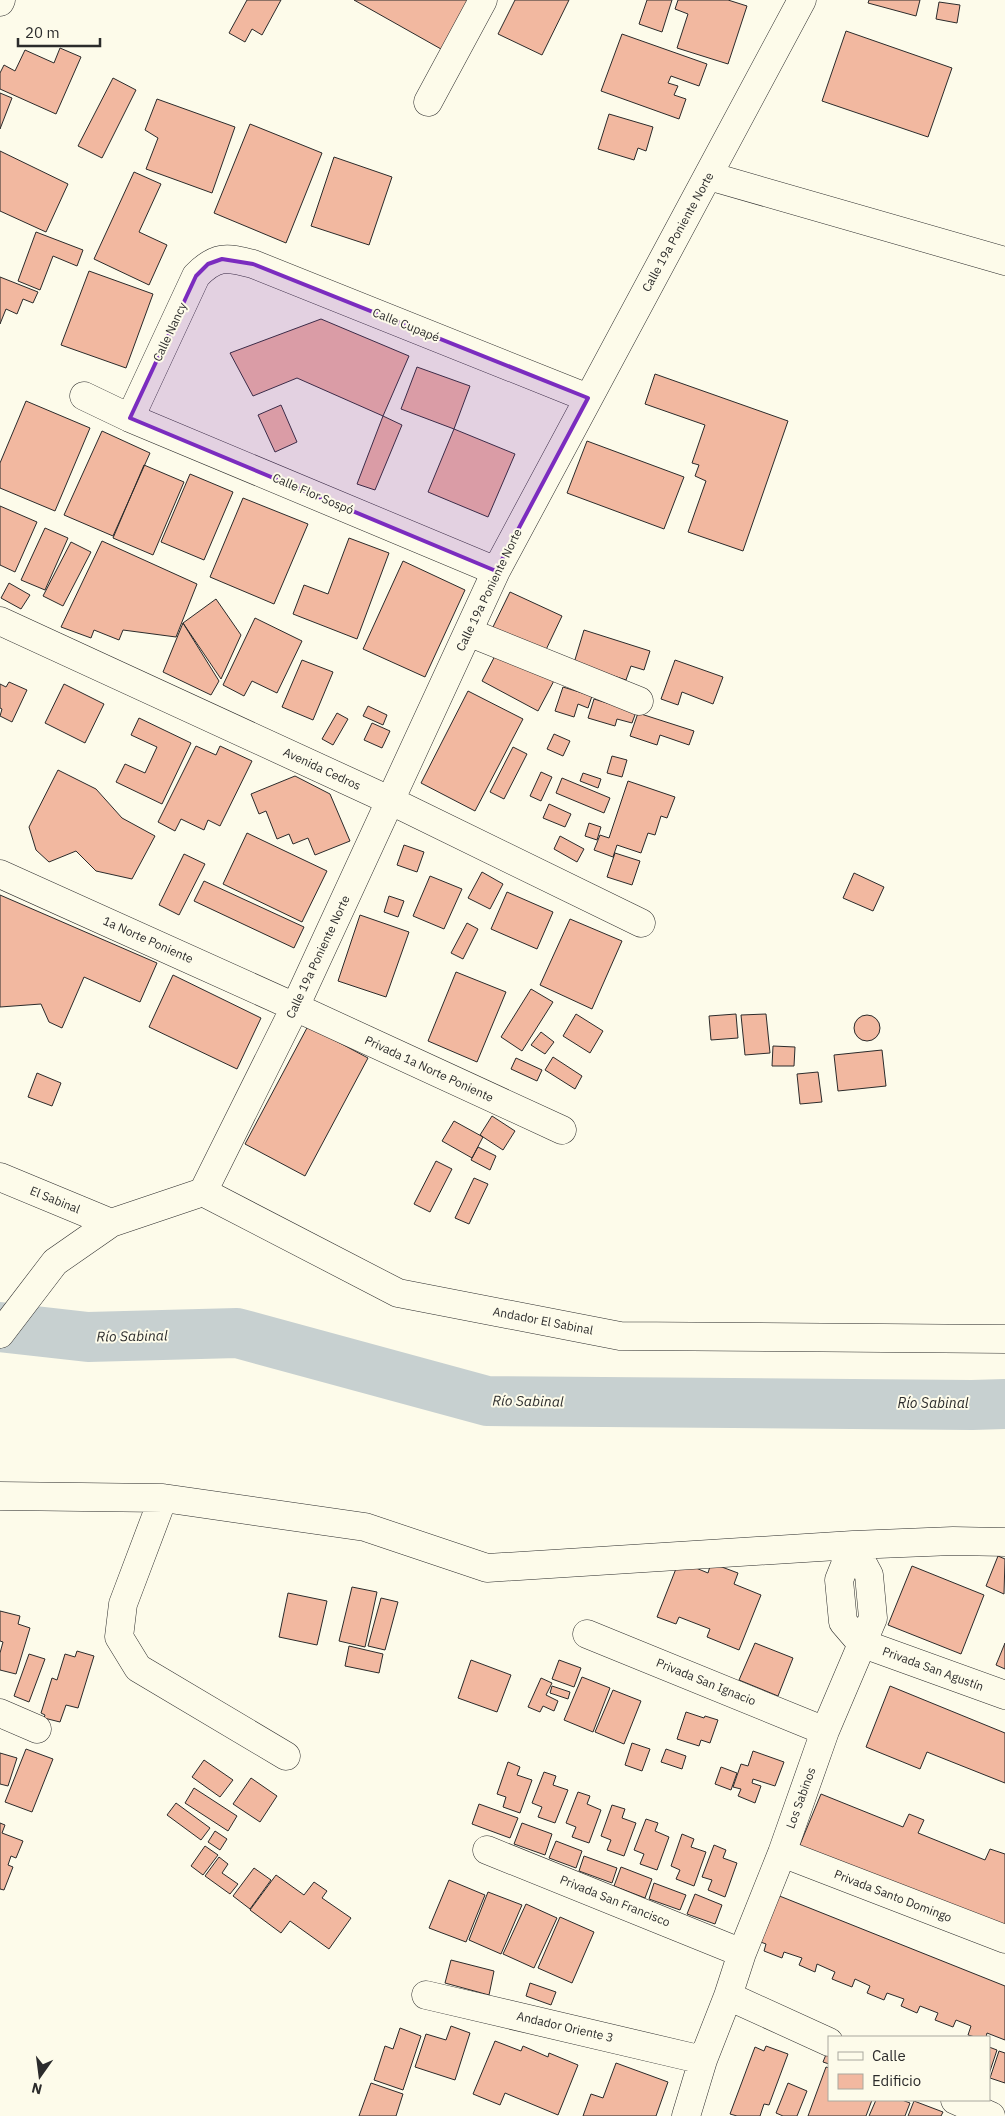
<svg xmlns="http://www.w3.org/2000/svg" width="1005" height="2116" viewBox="0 0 1005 2116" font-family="'IBM Plex Sans',sans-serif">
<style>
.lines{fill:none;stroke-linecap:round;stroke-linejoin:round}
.river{stroke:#c7d0d0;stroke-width:50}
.building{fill:#f2b8a0;stroke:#2b2b2b}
.minor-casing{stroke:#2b2b2b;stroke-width:29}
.minor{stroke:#fdfbea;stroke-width:28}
.marked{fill:#7b2cbf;fill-opacity:0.2;stroke:#7b2cbf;stroke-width:4;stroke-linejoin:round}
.labels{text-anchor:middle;stroke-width:4;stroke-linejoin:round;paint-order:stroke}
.street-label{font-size:12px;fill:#2b2b2b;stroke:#fdfbea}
.water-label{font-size:14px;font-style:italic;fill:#2b2b2b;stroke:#fdfbea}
</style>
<rect width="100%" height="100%" fill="#fdfbea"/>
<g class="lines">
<!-- river -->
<path class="river" d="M0,1327L88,1337L237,1333L487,1401L972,1405L1005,1404"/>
</g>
<!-- building -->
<path class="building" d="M247,0H281L262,35L252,29L245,42L229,33Z
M354,0H469L441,49Z
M515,0H569L542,55L498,34Z
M647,0H672L662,32L639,24Z
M678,0H728L747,6L728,64L677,48L688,14L675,9Z
M869,0H920L916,16L868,3Z
M939,2L960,5L957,23L936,19Z
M846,31L952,68L928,137L822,101Z
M622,34L707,64L699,86L671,76L668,83L678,86L674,95L686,99L679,119L601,91Z
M60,48L81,57L56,114L0,89V73L4,65L15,71L25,50L54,63Z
M113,78L136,90L102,158L78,146Z
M0,93L12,98L0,129Z
M157,99L235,127L212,193L146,169L158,138L145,130Z
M609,114L653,127L646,151L638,148L634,160L598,149Z
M250,124L322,153L286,243L214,213Z
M0,151L68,184L46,232L0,211Z
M334,157L392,177L369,245L311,226Z
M134,172L161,184L139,232L167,245L149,285L94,259Z
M36,232L83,250L77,266L53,256L40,290L18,281Z
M89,271L153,294L126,368L61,345Z
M0,277L38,292L33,303L23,299L17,314L6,309L0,324Z
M321,319L409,356L383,416L297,378L253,396L230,353Z
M417,367L470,386L454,429L401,409Z
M655,374L788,421L743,551L688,532L706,481L695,476L699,465L692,463L705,425L645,404Z
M26,401L90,428L55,511L0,488V463Z
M281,405L297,442L275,452L258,415Z
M383,416L402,425L375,490L357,484Z
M454,429L515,454L488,517L428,492Z
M102,431L150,453L113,536L64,515Z
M587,441L684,477L664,529L567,493Z
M144,465L184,482L153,555L113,538Z
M190,474L233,492L204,560L161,542Z
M243,498L308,524L274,604L210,577Z
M0,506L37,522L15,572L0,565Z
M45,528L68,538L45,590L21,580Z
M349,538L389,553L357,639L293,614L304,585L328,594Z
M102,541L197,584L176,637L123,630L119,640L94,630L91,638L61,627Z
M71,542L91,552L63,606L43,596Z
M403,561L465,590L425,677L363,649Z
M9,583L30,595L21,609L1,598Z
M510,592L562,616L543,656L491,631Z
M216,599L241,635L221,679L183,623Z
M255,618L302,641L277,693L252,681L244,696L223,685Z
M183,623L219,681L211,695L163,672Z
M584,630L650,651L644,670L631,666L626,680L574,663Z
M499,648L557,675L538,711L482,681Z
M302,660L333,672L313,720L282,707Z
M675,660L723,677L713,704L682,692L678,705L661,699Z
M9,682L27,690L12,722L0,716L2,709L0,708V684L6,687Z
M64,684L104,704L85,743L45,723Z
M563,687L592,696L588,708L578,704L574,717L555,711Z
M468,691L523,719L475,811L421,783Z
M594,699L636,712L632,723L617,719L615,726L588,718Z
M368,706L387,715L383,725L363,716Z
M337,713L348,719L333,745L322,739Z
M638,713L694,731L689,745L660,735L657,745L630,736Z
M139,718L191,743L162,804L116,782L125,764L145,773L157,747L131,735Z
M372,723L390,731L382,748L364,740Z
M554,734L570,741L563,756L547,749Z
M196,746L216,755L220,746L252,761L220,826L208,820L204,830L181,819L175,831L158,822Z
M513,747L527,754L504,799L490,792Z
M612,756L627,760L622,777L607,773Z
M58,770L96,789L122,818L155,836L132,879L96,871L76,851L49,862L36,850L29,827Z
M541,772L552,777L541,801L530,796Z
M583,773L601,779L598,788L580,781Z
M295,776L330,794L350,841L315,855L308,838L293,844L289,834L277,839L266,811L259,814L251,794Z
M562,778L610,798L604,813L556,793Z
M628,781L675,797L667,818L661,816L655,835L648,833L641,853L617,845L613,857L594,850L600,835L609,838Z
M549,804L571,814L565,827L543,818Z
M589,823L601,827L597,840L585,836Z
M247,833L327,871L302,922L223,884Z
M560,836L584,849L577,862L554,849Z
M404,845L424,852L417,872L397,865Z
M615,853L640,861L632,885L607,877Z
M184,854L205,864L179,915L159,905Z
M482,872L503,884L490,909L468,898Z
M854,873L884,887L873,911L843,898Z
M430,876L462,889L444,929L413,916Z
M204,881L304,927L294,948L194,901Z
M507,892L553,912L537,949L491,929Z
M0,895L157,963L140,1002L84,977L62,1028L49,1022L41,1004L0,1007Z
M389,896L404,901L398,917L384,912Z
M360,915L409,932L386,997L338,981Z
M570,919L622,941L592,1009L540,985Z
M467,923L478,929L463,959L451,953Z
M456,972L506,992L477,1062L428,1041Z
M173,975L261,1018L237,1069L149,1027Z
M531,989L553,1002L522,1051L501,1037Z
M576,1014L603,1031L590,1053L563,1036Z
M736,1014L738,1038L711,1040L709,1016Z
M766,1014L770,1053L745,1055L741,1015Z
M854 1028a13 13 0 1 1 26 0a13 13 0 1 1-26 0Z
M308,1026L368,1058L305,1176L245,1144Z
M541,1032L554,1042L545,1054L531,1045Z
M773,1046L795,1047L794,1066H772Z
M882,1050L886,1086L838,1091L834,1055Z
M553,1057L582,1076L575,1089L545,1070Z
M516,1058L542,1070L537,1081L511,1069Z
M818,1072L822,1102L800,1104L797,1074Z
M37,1073L61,1083L52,1106L28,1097Z
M492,1116L515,1131L503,1150L480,1135Z
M454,1121L483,1137L472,1158L442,1141Z
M478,1147L496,1156L490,1170L471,1160Z
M436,1161L452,1169L430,1212L414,1204Z
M474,1178L488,1184L469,1224L455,1218Z
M998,1556L1005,1559L1004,1594L986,1586Z
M679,1561L708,1573L711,1563L738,1573L734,1584L761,1595L739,1650L707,1637L710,1629L679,1617L676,1624L657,1617Z
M912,1566L984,1595L961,1654L888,1625Z
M352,1587L377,1592L365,1647L339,1641Z
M288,1593L327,1601L317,1645L279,1637Z
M381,1598L398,1602L385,1650L368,1646Z
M0,1611L20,1616L18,1624L30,1628L16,1674L0,1670V1653L3,1642L0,1641Z
M755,1643L793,1658L778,1696L739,1680Z
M1005,1643V1669L996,1665Z
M349,1646L383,1654L379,1673L345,1666Z
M77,1651L94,1656L78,1708L66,1705L60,1722L44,1718L45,1715L41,1713L52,1678L57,1680L65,1654L75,1657Z
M29,1654L45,1659L29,1702L14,1696Z
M471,1660L511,1675L497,1712L458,1698Z
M559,1660L581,1668L574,1687L552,1679Z
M582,1677L610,1688L593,1732L564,1720Z
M541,1678L552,1683L546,1695L558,1701L554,1711L543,1706L540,1712L528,1707Z
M552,1686L570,1692L568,1699L550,1693Z
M890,1686L1005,1733V1783L927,1752L920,1769L866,1747Z
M613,1690L641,1701L624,1744L595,1732Z
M686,1712L704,1718L705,1716L718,1720L710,1743L701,1740L699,1746L677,1739Z
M632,1743L650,1749L642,1771L625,1765Z
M26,1749L53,1759L32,1812L5,1802Z
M666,1749L686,1756L682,1769L661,1762Z
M753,1751L784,1762L775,1786L753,1779L752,1783L761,1786L755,1803L738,1796L741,1789L733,1787L741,1764L748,1766Z
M0,1753L17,1758L8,1786L0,1784Z
M204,1760L233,1780L220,1797L192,1777Z
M508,1762L520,1767L517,1775L532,1780L520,1813L503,1807L506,1797L497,1794Z
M721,1767L737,1773L731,1790L715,1784Z
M544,1772L556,1776L553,1785L568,1790L555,1823L538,1817L542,1807L532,1803Z
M251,1778L277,1796L260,1822L233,1804Z
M194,1788L237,1816L228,1831L185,1803Z
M578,1792L590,1796L587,1804L601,1810L589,1843L572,1837L576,1827L566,1823Z
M821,1794L903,1827L909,1814L924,1820L918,1833L985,1860L990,1849L1005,1854V1932L799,1847Z
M176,1803L210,1828L201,1840L167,1815Z
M479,1804L518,1818L510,1838L472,1824Z
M612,1805L625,1809L622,1818L636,1823L624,1856L607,1850L611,1840L601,1836Z
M646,1819L658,1823L655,1831L669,1837L657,1870L640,1864L644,1854L634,1850Z
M0,1823L5,1825L2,1833L23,1841L16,1858L11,1856L8,1865L13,1867L4,1890L0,1889Z
M522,1823L552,1834L545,1855L514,1844Z
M215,1831L227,1839L220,1850L208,1842Z
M682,1834L694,1839L691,1847L706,1852L694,1886L676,1879L680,1870L671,1866Z
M556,1841L582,1851L576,1868L549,1858Z
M714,1845L726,1850L723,1858L737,1863L725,1897L708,1890L712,1880L702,1877Z
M205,1846L218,1855L203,1875L191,1866Z
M584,1856L617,1868L612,1883L579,1871Z
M219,1857L228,1864L222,1873L238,1884L230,1894L205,1876Z
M621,1867L652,1879L645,1898L614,1886Z
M254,1868L271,1880L250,1909L233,1896Z
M276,1875L304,1895L314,1882L327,1891L322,1898L351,1918L329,1949L290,1921L281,1933L250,1910Z
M449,1880L485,1895L466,1942L429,1928Z
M654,1883L686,1895L680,1910L649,1899Z
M488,1892L522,1905L501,1954L469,1940Z
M695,1894L722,1905L715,1924L687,1914Z
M777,1895L1005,1986V2040L987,2033L986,2037H975L968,2035L971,2026L956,2020L953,2027L935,2020L938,2013L920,2006L917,2013L901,2006L904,1999L887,1993L884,2000L867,1993L870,1986L855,1979L852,1987L832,1979L835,1972L817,1964L815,1972L799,1965L802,1958L784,1952L782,1958L764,1951L766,1944L758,1941Z
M526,1904L557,1918L534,1968L503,1954Z
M560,1917L594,1932L572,1983L538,1968Z
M451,1960L494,1971L489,1995L445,1983Z
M530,1983L556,1992L551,2005L526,1996Z
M451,2026L470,2033L455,2080L415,2067L426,2034L446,2040Z
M400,2028L421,2036L403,2090L374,2080L385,2046L393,2049Z
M495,2041L521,2051L523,2046L548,2057L549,2053L578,2065L558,2115L505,2093L500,2105L473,2094Z
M766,2046L788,2054L769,2105L764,2104L760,2116H737L730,2114L755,2047L764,2051Z
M989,2047L997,2050L989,2074Z
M999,2051L1005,2053V2083L990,2078Z
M827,2052H829V2064L823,2062Z
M616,2063L668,2082L656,2116H583L591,2094L603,2098Z
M826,2067L829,2068V2100H872L866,2116H808Z
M371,2083L403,2094L396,2116H359Z
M788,2083L807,2091L797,2116H783L776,2113Z
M876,2100H902L910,2103L905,2116H869Z
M914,2101L943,2112L941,2116H908Z"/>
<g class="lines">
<!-- minor casing -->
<g class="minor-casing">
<path id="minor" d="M0,2L1,0
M428,102L483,0
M709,176L1005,261
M84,396L130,418L496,571
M130,418L196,276C216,255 227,257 253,264L588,398
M0,621L389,800L641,923
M468,632L639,701
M0,874L295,1007L562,1130
M0,1177L111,1223
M203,1192L295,1007L496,571L802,0
M0,1334L55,1262L111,1223L203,1192L398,1293L620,1336L1005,1339
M0,1496L163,1498L365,1527L487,1568L853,1545L953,1541L1005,1542
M163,1498L123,1604L119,1637L138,1668L286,1756
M853,1545L839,1580L843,1622L861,1643
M587,1634L825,1731
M861,1643L1005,1695
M0,1713L37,1729
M487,1850L742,1953
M782,1853L1005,1939
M426,1995L703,2060
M728,1996L829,2042
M955,2100L991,2116
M686,2116L703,2060L728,1996L742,1953L782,1853L825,1731L873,1618L869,1575L853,1545"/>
</g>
<!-- minor -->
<use href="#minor" class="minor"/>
</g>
<!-- marked area -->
<path class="marked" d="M222,259L253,264L588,398L496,571L130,418L196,276L208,264Z"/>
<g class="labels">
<!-- street labels -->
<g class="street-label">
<text transform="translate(678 232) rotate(-61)" y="4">Calle 19a Poniente Norte</text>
<text transform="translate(406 325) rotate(22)" y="4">Calle Cupapé</text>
<text transform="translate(170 332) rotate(-65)" y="4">Calle Nancy</text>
<text transform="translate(313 494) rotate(23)" y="4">Calle Flor Sospó</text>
<text transform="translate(489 590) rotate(-64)" y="4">Calle 19a Poniente Norte</text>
<text transform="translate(322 769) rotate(25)" y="4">Avenida Cedros</text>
<text transform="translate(148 940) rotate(24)" y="4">1a Norte Poniente</text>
<text transform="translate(318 957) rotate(-65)" y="4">Calle 19a Poniente Norte</text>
<text transform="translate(429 1069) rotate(25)" y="4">Privada 1a Norte Poniente</text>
<text transform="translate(55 1200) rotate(22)" y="4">El Sabinal</text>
<text transform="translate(543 1321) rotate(11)" y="4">Andador El Sabinal</text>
<text transform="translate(933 1669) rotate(20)" y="4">Privada San Agustín</text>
<text transform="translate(706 1682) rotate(22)" y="4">Privada San Ignacio</text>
<text transform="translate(801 1798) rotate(-70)" y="4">Los Sabinos</text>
<text transform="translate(893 1896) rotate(21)" y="4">Privada Santo Domingo</text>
<text transform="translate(615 1901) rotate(22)" y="4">Privada San Francisco</text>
<text transform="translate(565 2027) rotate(13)" y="4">Andador Oriente 3</text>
</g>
<!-- water labels -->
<g class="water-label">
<text transform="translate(132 1336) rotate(-1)" y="5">Río Sabinal</text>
<text transform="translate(528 1401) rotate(1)" y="5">Río Sabinal</text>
<text x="933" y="1408">Río Sabinal</text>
</g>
</g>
<!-- legend -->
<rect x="828" y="2036" width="162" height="65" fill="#fdfbea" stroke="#a9a89e"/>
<rect x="838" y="2052" width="25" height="8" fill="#fdfbea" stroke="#a9a89e"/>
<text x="872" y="2061" font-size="15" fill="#2b2b2b">Calle</text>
<rect x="838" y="2074" width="25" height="15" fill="#f2b8a0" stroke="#a9a89e"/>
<text x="872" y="2086" font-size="15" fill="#2b2b2b">Edificio</text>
<!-- north arrow -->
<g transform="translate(40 2076) rotate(194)" stroke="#fdfbea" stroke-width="4" paint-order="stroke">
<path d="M0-4L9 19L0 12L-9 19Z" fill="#2b2b2b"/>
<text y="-8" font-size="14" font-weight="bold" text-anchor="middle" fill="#2b2b2b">N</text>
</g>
<!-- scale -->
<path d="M18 38v8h82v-8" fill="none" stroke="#2b2b2b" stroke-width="2.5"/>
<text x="25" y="38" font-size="15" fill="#2b2b2b" stroke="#fdfbea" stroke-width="4" paint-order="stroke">20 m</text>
</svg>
